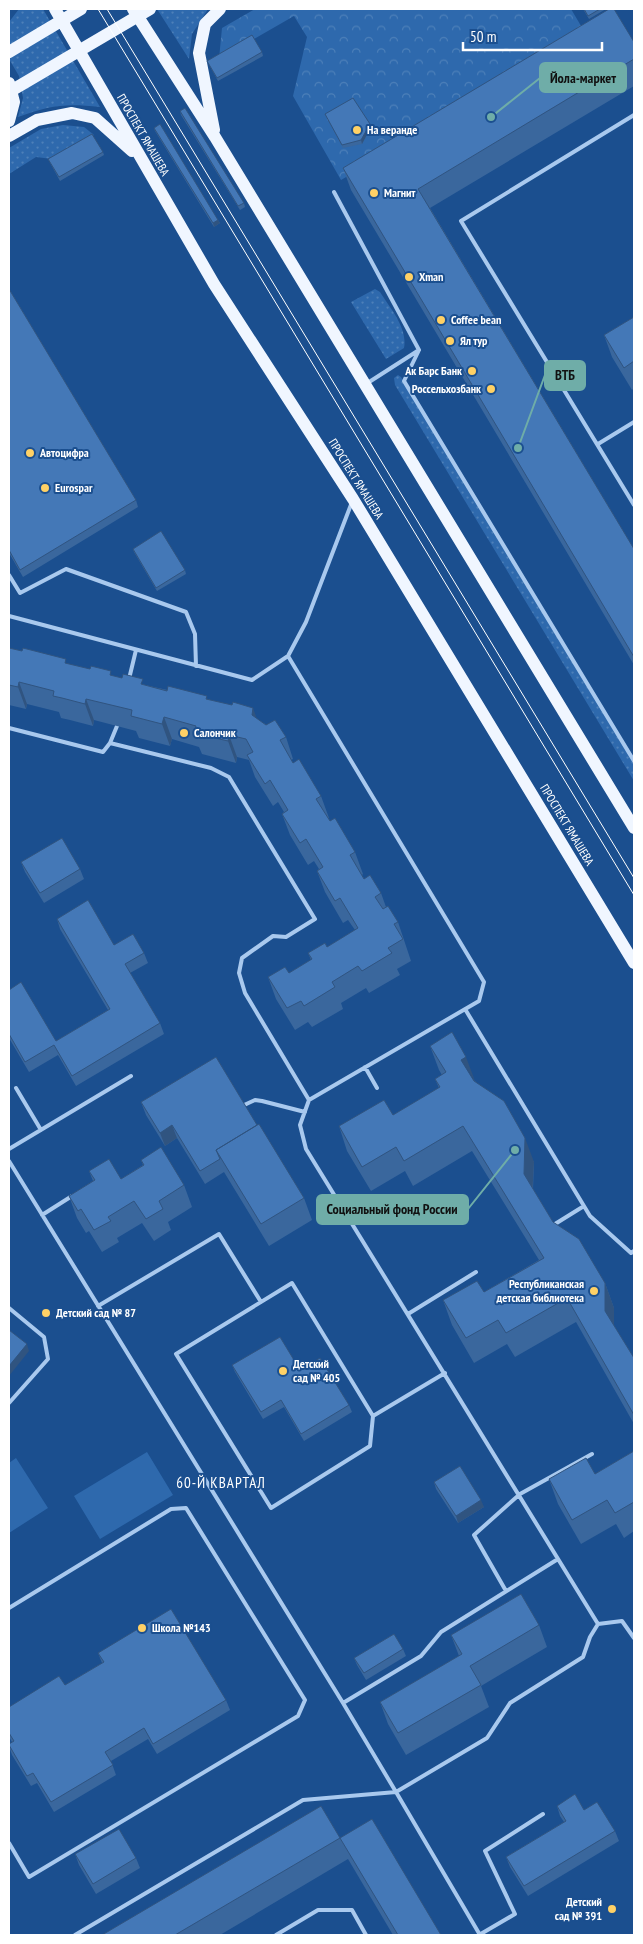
<svg xmlns="http://www.w3.org/2000/svg" width="643" height="1944" viewBox="0 0 643 1944" font-family="'PT Sans Narrow',sans-serif">
<style>
.grass{fill:url(#grass-dots)}
.park{fill:url(#park-crowns)}
.garden{fill:#2e69ad}
.lines{fill:none;stroke-linecap:round;stroke-linejoin:round}
.service{stroke:#a9c9ee;stroke-width:4}
.primary{stroke:#f0f6ff;stroke-width:12}
.tram{stroke:#fff;stroke-width:1}
.wall{fill:#3a679d}
.shaded-wall{fill:#305480}
.building{fill:#4478b7;stroke:#305480}
.poi-dot{fill:#ffd166;stroke:#1b4f8f;stroke-width:2}
.labels{text-anchor:middle;stroke-width:4;stroke-linejoin:round;paint-order:stroke}
.poi-label{font-size:12px;font-weight:bold;fill:#fff;stroke:#1b4f8f;text-anchor:start}
.street-label{font-size:12px;fill:#fff;stroke:#1b4f8f}
.quarter-label{font-size:15px;letter-spacing:1px;fill:#fff;stroke:#1b4f8f}
.leader{fill:none;stroke:#6fada8;stroke-width:2}
.callout-dot{fill:#6fada8;stroke:#1b4f8f;stroke-width:2}
.callout{fill:#6fada8;stroke:#6fada8;stroke-width:2}
.callout-label{font-size:14px;text-anchor:middle;font-weight:bold;fill:#111}
</style>
<defs>
<pattern id="grass-dots" width="8" height="8" patternUnits="userSpaceOnUse" patternTransform="scale(1.25)"><rect width="8" height="8" fill="#2e69ad"/><path d="M2 2h.1M6 6h.1" fill="none" stroke="#4d80b9" stroke-width="1.8" stroke-linecap="round"/></pattern>
<pattern id="park-crowns" width="20" height="18" patternUnits="userSpaceOnUse" patternTransform="scale(1.25)"><rect width="20" height="18" fill="#2e69ad"/><path d="M2 6a3 3 0 1 1 6 0M12 15a3 3 0 1 1 6 0" fill="none" stroke="#4d80b9"/></pattern>
</defs>
<rect width="100%" height="100%" fill="#1b4f8f"/>
<!-- grass -->
<path class="grass" d="M19,9H43L100,107C66,103 50,105 18,117L23,98L19,76L9,59V22Z
M157,9H208L192,34L189,59Z
M63,125L84,127L94,135L52,159L36,157L9,174V148L41,129Z
M375,289L380,292C390,308 408,328 404,348L386,359L351,302Z
M398,375L401,377L634,760V781L395,385L394,378Z"/>
<!-- park -->
<path class="park" d="M255,9H571L587,36L341,180L293,96L307,37L294,16L219,59L222,28Z"/>
<!-- garden -->
<path class="garden" d="M147,1452L173,1495L100,1539L74,1496Z
M16,1458L48,1508L9,1533V1463Z"/>
<g class="lines">
<!-- service -->
<path class="service" d="M634,115L461,221L634,505
M334,192L419,350
M419,350L404,381L634,761
M366,384L419,350
M598,444L634,422
M9,575L20,593L66,569L186,612L195,634L196,666
M9,616L252,680L288,656L306,622L352,502
M288,656L484,982L479,1001L309,1100L300,1125L306,1149L598,1624L622,1621L634,1638
M129,679L136,650
M9,728L103,752L110,743L211,768L229,777L315,919L286,937L273,936L242,958L239,973L245,993L309,1100
M110,743L117,726
M465,1009L590,1216L631,1253L634,1251
M365,1067L377,1088
M16,1088L41,1130
M242,1106L255,1100L262,1101L305,1112
M9,1149L131,1076
M9,1161L343,1703L396,1792L487,1738L510,1703L583,1657L590,1637L598,1624
M42,1215L72,1196
M555,1224L584,1206
M98,1306L219,1234L261,1302
M9,1308L44,1337L48,1359L9,1403
M408,1314L476,1272
M373,1416L370,1446L271,1508L176,1354L292,1283L373,1416L445,1373
M506,1591L474,1535L520,1494L592,1454
M9,1608L171,1509L186,1508L305,1700L298,1716L29,1877L9,1843
M343,1703L421,1656L441,1632L558,1559
M75,1935L303,1800L396,1792L480,1935
M276,1935L318,1910H352L366,1935
M479,1935L515,1914L485,1851L543,1814"/>
<!-- primary -->
<path class="primary" d="M55,9L214,284L353,499L634,963
M133,9L215,137L634,828
M9,52L81,9
M9,83L14,102L9,121
M9,92L150,9
M214,130L199,53L205,24L220,9
M9,136L37,120L72,113L95,118L132,151"/>
<!-- tram -->
<path class="tram" d="M98,9L634,895
M107,9L634,878"/>
</g>
<!-- wall -->
<path class="wall" d="M583,9H606L589,19Z
M634,42V86L430,208L634,549V665L351,190L343,168Z
M262,52L263,56L218,81L207,61Z
M180,111L244,203L245,207L240,210L181,115Z
M325,114L370,124L371,127L362,144L343,148Z
M154,128L218,220L220,223L214,227L155,131Z
M103,152L104,155L60,181L48,159Z
M9,289L136,500L138,507L23,577L9,553Z
M634,317V388L632,390L612,357L604,335Z
M133,549L185,570L186,574L157,591L134,552Z
M9,648L145,685L208,699L257,719L286,737L293,759L291,760L293,763L321,796L329,818H328L355,852L363,874L362,875L364,879L381,893L386,907L398,922L411,961L397,969L400,975L369,993L366,988L341,1003L343,1009L312,1027L308,1022L295,1030L276,999L268,977L289,973L311,960L308,953L327,947L355,930L348,920L343,923L325,892L317,871L319,869L314,861L308,865L290,835L282,814L284,812L278,802L273,806L255,777L249,760L237,757L236,763L202,754L199,747L172,739L170,746L139,738L136,731L94,720L93,726L70,720L61,718L59,712L27,704L26,709L9,705Z
M21,862L80,869L84,879L44,903L25,872Z
M57,919L114,945L144,953L148,963L130,973L160,1023L164,1034L76,1086L58,1055L29,1072L9,1038V990L56,1041L108,1010L60,929Z
M430,1046L475,1081L534,1162L533,1189L553,1222L605,1283L614,1308V1326L634,1358V1424L576,1322L515,1357L507,1344L474,1363L452,1325L443,1300L484,1292L539,1260L472,1151L413,1186L405,1171L371,1191L347,1151L339,1126L393,1115L439,1088L435,1079L442,1075L439,1070Z
M141,1102L257,1125L304,1198L312,1220L269,1246L224,1172L205,1184L177,1138L165,1146L146,1115Z
M141,1160L184,1185L192,1207L168,1222L171,1230L154,1241L142,1223L117,1238L119,1242L102,1252L89,1231L86,1233L77,1218L69,1196L93,1181L89,1171L121,1179L143,1165Z
M232,1365L300,1370L349,1405L352,1412L304,1441L284,1407L263,1419L235,1372Z
M634,1451V1531L624,1538L616,1524L581,1544L558,1504L549,1479L595,1474Z
M434,1482L484,1507L458,1523L436,1489Z
M539,1625L547,1647L481,1686L489,1707L406,1755L388,1724L380,1702L459,1656L451,1635Z
M403,1649L406,1656L366,1680L357,1665L354,1658Z
M98,1653L226,1700L230,1710L157,1754L148,1739L111,1761L116,1775L54,1812L37,1783L31,1786L12,1755L9,1746L12,1742L9,1737V1707L65,1685L102,1663Z
M557,1806L584,1810L615,1831L619,1841L528,1896L510,1867L506,1857L564,1822L560,1816Z
M340,1838L441,1935H393L348,1859L220,1935H102Z
M75,1854L136,1858L140,1868L96,1894L79,1865Z"/>
<!-- shaded-wall -->
<path class="shaded-wall" d="M370,124L371,127L362,144L361,140Z
M218,220L220,223L214,227L213,223Z
M19,682L27,704L26,709L18,687Z
M86,699L94,720L93,726L85,704Z
M253,708L261,730L252,715Z
M164,717L172,739L170,746L162,724Z
M229,735L237,757L236,763L228,741Z
M466,1057L475,1081L461,1060Z
M172,1125L177,1138L165,1146L160,1133Z
M525,1138L534,1162L532,1198L524,1174Z
M605,1283L614,1308V1335L605,1311Z
M27,1344L29,1351L9,1376V1366Z
M481,1500L484,1507L458,1523L456,1516Z"/>
<!-- building -->
<path class="building" d="M584,9H600L588,16Z
M609,9H614L634,42V59L418,189L634,549V657L343,168Z
M252,35L262,52L217,78L207,61Z
M353,98L370,124L361,140L342,145L325,114Z
M185,108L244,203L238,206L180,111Z
M160,124L218,220L213,223L154,128Z
M92,134L103,152L59,177L48,159Z
M9,289L136,500L20,570L9,550Z
M634,317V361L624,368L604,335Z
M161,531L185,570L156,588L133,549Z
M9,648L22,651L23,648L66,659L65,663L90,669L91,666L111,671L110,675L122,678L123,674L143,679L141,684L167,691L168,686L207,696L206,699L232,705L233,702L253,708L252,715L266,725L275,720L286,737L280,740L293,763L299,759L321,796L316,799L330,821L335,818L355,852L350,855L364,879L370,875L381,893L375,897L383,909L388,906L398,922L394,924L403,939L388,948L392,953L362,971L358,966L332,982L335,987L304,1006L301,1001L287,1008L268,977L285,967L289,973L312,959L308,953L325,943L327,947L358,928L340,898L335,901L317,871L323,867L306,839L300,843L282,814L288,810L270,780L265,784L247,755L253,752L246,739L229,735L228,741L194,733L196,726L164,717L162,724L131,716L132,710L86,699L85,704L62,698L53,696L54,691L19,682L18,687L9,685Z
M62,838L80,869L40,893L21,862Z
M88,900L114,945L133,934L144,953L125,964L160,1023L72,1076L54,1045L25,1062L9,1034V990L21,982L56,1041L110,1009L57,919Z
M452,1032L466,1057L461,1060L474,1081L504,1101L525,1138L524,1174L553,1222L579,1239L605,1283V1311L634,1358V1415L567,1298L506,1333L498,1320L466,1338L443,1300L477,1281L484,1292L544,1258L463,1126L404,1161L396,1147L362,1167L339,1126L384,1100L393,1115L440,1087L435,1079L446,1072L430,1046Z
M216,1057L257,1125L216,1150L220,1159L200,1171L172,1125L160,1133L141,1102Z
M259,1124L304,1198L261,1224L216,1150Z
M161,1147L184,1185L159,1201L163,1209L146,1219L134,1201L108,1217L111,1221L94,1230L81,1209L78,1211L69,1196L95,1180L89,1171L109,1159L121,1179L144,1165L141,1160Z
M9,1330L27,1344L9,1366Z
M280,1337L300,1370L320,1358L349,1405L301,1434L281,1400L261,1412L232,1365Z
M634,1451V1502L615,1513L607,1500L572,1520L549,1479L586,1458L595,1474Z
M460,1466L481,1500L456,1516L434,1482Z
M521,1594L539,1625L470,1666L481,1685L398,1733L380,1702L462,1654L451,1635Z
M171,1609L226,1700L153,1744L144,1728L105,1752L113,1765L51,1802L33,1773L27,1776L9,1745V1744L14,1741L9,1733V1707L59,1676L65,1685L104,1662L98,1653Z
M394,1634L403,1649L364,1673L354,1658Z
M575,1794L584,1810L597,1802L615,1831L524,1886L506,1857L566,1821L557,1806Z
M321,1806L340,1838L175,1935H102Z
M372,1819L441,1935H398L340,1838Z
M119,1829L136,1858L93,1884L75,1854Z"/>
<!-- markers -->
<g class="poi-dot">
<circle cx="357" cy="130" r="5"/>
<circle cx="374" cy="193" r="5"/>
<circle cx="409" cy="277" r="5"/>
<circle cx="441" cy="320" r="5"/>
<circle cx="450" cy="341" r="5"/>
<circle cx="472" cy="371" r="5"/>
<circle cx="491" cy="389" r="5"/>
<circle cx="30" cy="453" r="5"/>
<circle cx="45" cy="488" r="5"/>
<circle cx="184" cy="733" r="5"/>
<circle cx="594" cy="1291" r="5"/>
<circle cx="46" cy="1313" r="5"/>
<circle cx="283" cy="1371" r="5"/>
<circle cx="142" cy="1628" r="5"/>
<circle cx="612" cy="1909" r="5"/>
</g>
<g class="labels">
<!-- poi labels -->
<g class="poi-label">
<text x="367" y="134">На веранде</text>
<text x="384" y="197">Магнит</text>
<text x="419" y="281">Xman</text>
<text x="451" y="324">Coffee bean</text>
<text x="460" y="345">Ял тур</text>
<text x="462" y="375" text-anchor="end">Ак Барс Банк</text>
<text x="481" y="393" text-anchor="end">Россельхозбанк</text>
<text x="40" y="457">Автоцифра</text>
<text x="55" y="492">Eurospar</text>
<text x="194" y="737">Салончик</text>
<text x="584" y="1288" text-anchor="end">Республиканская<tspan x="584" dy="14">детская библиотека</tspan></text>
<text x="56" y="1317">Детский сад № 87</text>
<text x="293" y="1368">Детский<tspan x="293" dy="14">сад № 405</tspan></text>
<text x="152" y="1632">Школа №143</text>
<text x="602" y="1906" text-anchor="end">Детский<tspan x="602" dy="14">сад № 391</tspan></text>
</g>
<!-- street labels -->
<g class="street-label">
<text transform="translate(143 135) rotate(60)" y="4">ПРОСПЕКТ ЯМАШЕВА</text>
<text transform="translate(356 479) rotate(58)" y="4">ПРОСПЕКТ ЯМАШЕВА</text>
<text transform="translate(567 825) rotate(59)" y="4">ПРОСПЕКТ ЯМАШЕВА</text>
</g>
<!-- quarter labels -->
<g class="quarter-label">
<text x="221" y="1488">60-Й КВАРТАЛ</text>
</g>
</g>
<!-- callouts -->
<path class="leader" d="M491 117L540 78M518 448L545 375M515 1150L468 1209"/>
<g class="callout-dot">
<circle cx="491" cy="117" r="5"/>
<circle cx="518" cy="448" r="5"/>
<circle cx="515" cy="1150" r="5"/>
</g>
<g class="callout">
<rect x="540" y="63" width="86" height="29" rx="5"/>
<rect x="545" y="361" width="40" height="29" rx="5"/>
<rect x="317" y="1195" width="151" height="29" rx="5"/>
</g>
<g class="callout-label">
<text x="583" y="83">Йола-маркет</text>
<text x="565" y="380">ВТБ</text>
<text x="392" y="1214">Социальный фонд России</text>
</g>
<!-- border -->
<rect width="643" height="1944" fill="none" stroke="#ffffff" stroke-width="20"/>
<!-- scale -->
<path d="M463 42v8h139v-8" fill="none" stroke="#ffffff" stroke-width="2.5"/>
<text x="470" y="42" font-size="15" fill="#ffffff" stroke="#1b4f8f" stroke-width="4" paint-order="stroke">50 m</text>
</svg>
